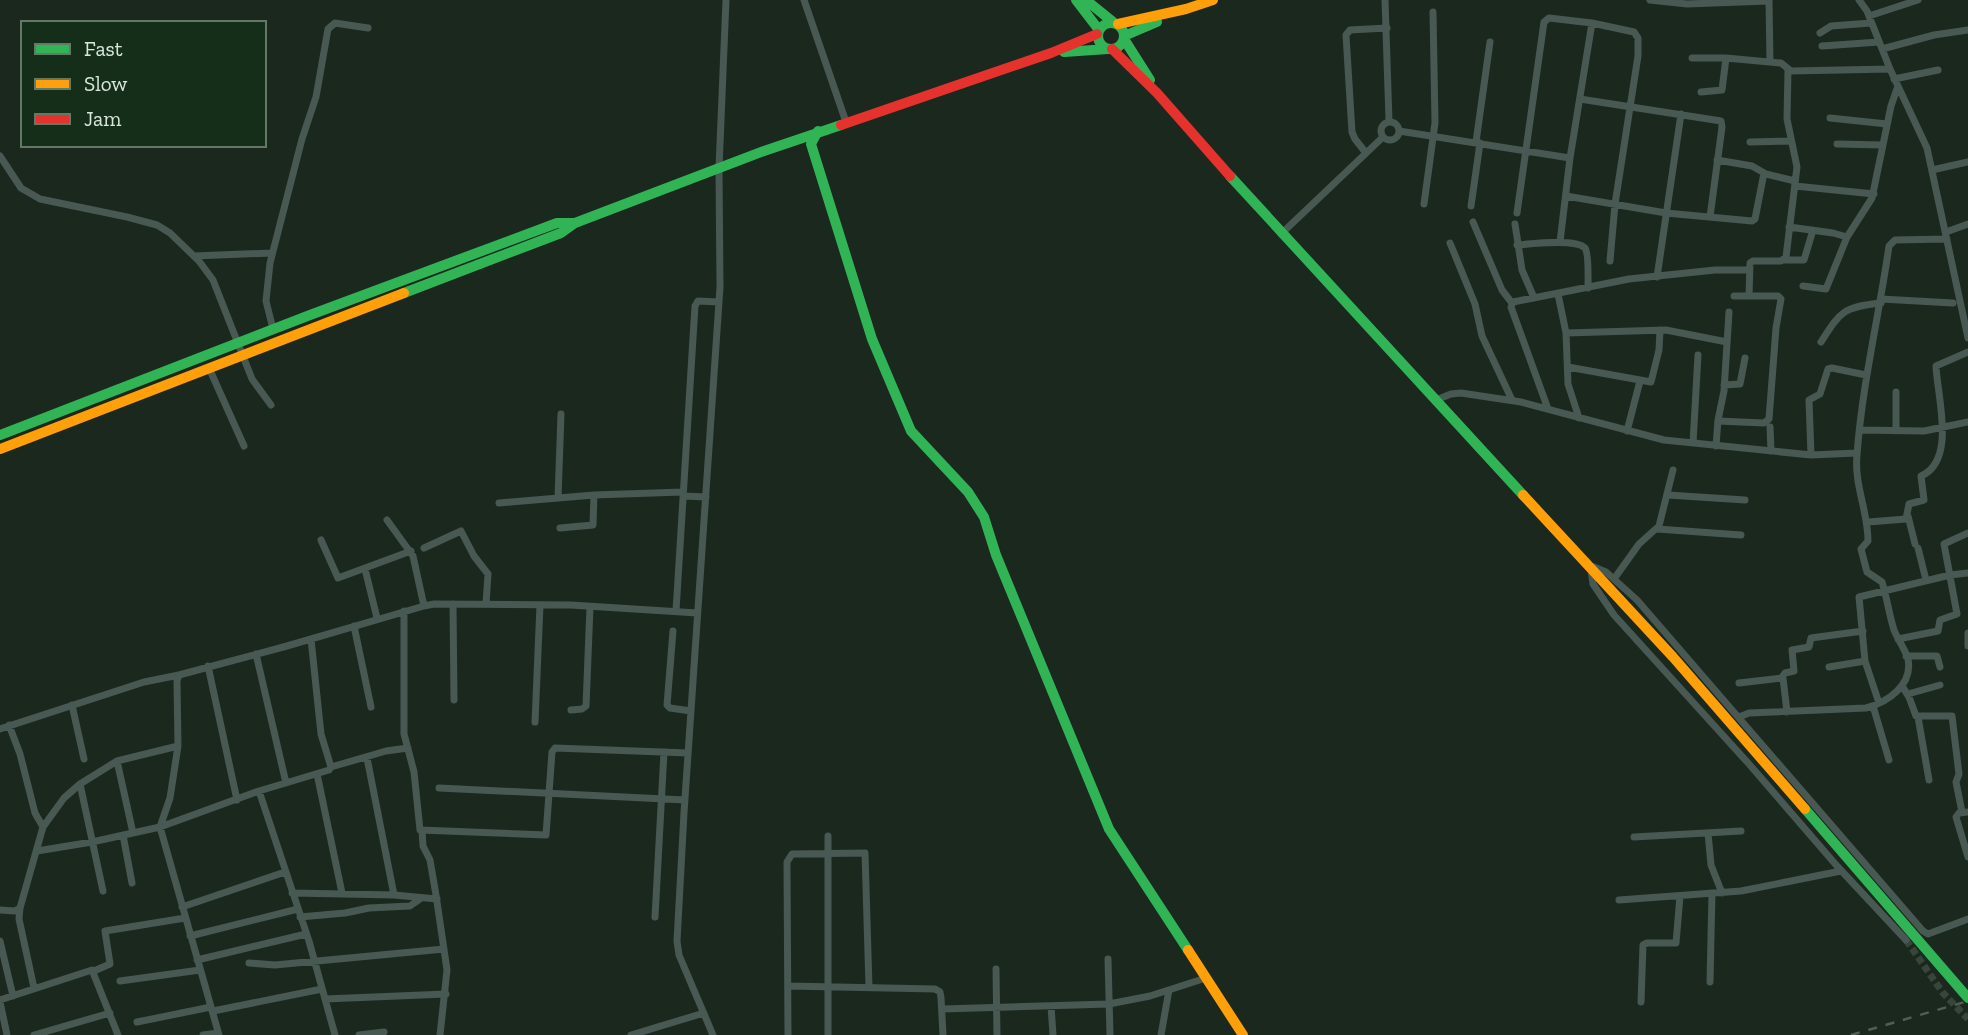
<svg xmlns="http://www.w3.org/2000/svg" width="1968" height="1035" viewBox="0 0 1968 1035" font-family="'Zilla Slab',serif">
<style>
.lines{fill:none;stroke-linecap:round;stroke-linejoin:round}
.street-tunnel{stroke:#37453a;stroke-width:7;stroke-dasharray:7 3.5;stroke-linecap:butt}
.street{stroke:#485852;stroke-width:7}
.fast{stroke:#30b455;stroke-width:10}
.slow{stroke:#ff9f0a;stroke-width:10}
.jam{stroke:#e5322d;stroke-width:10}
.rail{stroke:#515e58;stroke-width:2.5;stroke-dasharray:9 9;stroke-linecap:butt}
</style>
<rect width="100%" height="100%" fill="#1b281e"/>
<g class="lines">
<!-- street-tunnel -->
<path class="street-tunnel" d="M1906,940L1943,993L1968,1019"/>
<!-- street -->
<path class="street" d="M804,0L846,122
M1385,0L1389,121
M1650,0L1687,4L1769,1
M1769,0L1770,62
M1859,0L1867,11L1890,69L1927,148L1968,338
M1869,16L1918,0
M1820,33L1831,26L1871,23
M1822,46L1879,42
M1882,49L1934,35L1968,30
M1692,58H1726L1781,63L1791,71L1890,69
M1894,79L1938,70
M1701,92L1722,90L1726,58
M1580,99L1721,121L1722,127L1710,217
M1830,118L1887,124
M1381 131a9 9 0 1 1 18 0a9 9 0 1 1-18 0Z
M1399,131L1570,158
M1476,142L1490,42
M1750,142L1790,141
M1837,144L1883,145
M1366,153L1355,139L1352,132L1346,35L1350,30L1387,28
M0,156L21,188L40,199L127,217L157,225L170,233L199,261L213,280L252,379L271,405
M1717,160L1752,166L1766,174L1795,181
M1932,170L1968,162
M1795,186L1874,194
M1566,196L1666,213L1752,221L1755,219L1764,173
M1424,204L1435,123L1433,12
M1471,206L1480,143
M1517,213L1544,22L1549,18L1592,23L1634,32L1638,38V56L1615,204L1610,261
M1473,222L1502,290L1512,303
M1515,224L1522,270L1534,298
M1789,227L1833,233L1847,237
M1946,232L1968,224
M1281,234L1383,137
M1560,242L1570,158L1592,23
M1450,243L1475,304L1482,336L1512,400
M1517,245C1530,244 1575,238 1585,248C1589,253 1588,280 1588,288
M194,256L272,253
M1783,260H1804L1813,230
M1657,277L1681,114
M1803,286L1826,289L1847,237L1872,198L1891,106L1898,86
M1558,294L1566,333L1568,384L1579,418
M1749,296L1750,263L1753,261H1781L1786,257L1797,167L1787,119L1788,70
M1881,299L1953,303
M273,329L266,301L270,263L302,139L316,97L328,29L335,23L368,28
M1566,333L1666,330L1727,342
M1821,342C1841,311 1843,307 1881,303
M1568,367L1651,382L1659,350L1660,330
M209,368L244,446
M1724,385L1740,384L1745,358
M1896,392V431
M1436,400L1451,394L1461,393L1521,402L1664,440L1811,455L1857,453
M1548,409L1511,307L1513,302L1629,279L1715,270H1749
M1718,421L1764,423L1769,419L1776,328L1781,299L1778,296H1734
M1770,427L1771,451
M1860,430L1924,431L1968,422
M1627,431L1640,381
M1693,443L1698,355
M1716,446L1718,420L1724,391L1729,312
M1811,455L1809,400L1820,394L1828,369L1832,368L1866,375
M1668,495L1745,500
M683,496L706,497
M558,498L561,414
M499,503L594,495L683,492
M1908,516L1915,544
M387,520L413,556L424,606
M1868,522L1906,519L1909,504L1924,500L1921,476C1957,461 1937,395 1936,366L1968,352
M560,528L593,525L594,495
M1657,529L1741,535
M321,540L338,578L411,551
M424,548L461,531L474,556L488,574L486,604
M1918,548L1926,580
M1594,567L1606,572L1637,600L1923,931L1928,934L1968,919
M365,569L377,618
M1591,570L1593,584L1614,615L1749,764L1837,866L1906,940
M1614,579L1639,544L1659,526L1673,470
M453,604L454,700
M404,611V734L414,772L420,830L546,835L552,752L555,748L688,753
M676,611L695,306L698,301L719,302
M354,626L371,707
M673,631L667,705L670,708L691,711
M1968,633V646
M1898,639L1938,631L1940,620L1957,614L1944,544L1968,533
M256,654L286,783
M1906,656H1937L1940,667
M208,666L237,800
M1829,667L1865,661
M1782,677L1785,673L1794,671L1792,650L1809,647L1811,638L1863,631
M1739,683L1783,678L1787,712
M1902,686L1909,697L1916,716H1952L1959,774L1956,782L1962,812
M1908,694L1940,685
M1879,703L1865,661L1859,597L1950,575L1968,573
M72,705L84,759
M1873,706L1889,760
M571,710L582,709L586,706L590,607
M1739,717L1749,713L1866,708C1888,702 1913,685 1908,659C1905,649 1898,640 1894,630C1889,614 1887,598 1882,582L1867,572L1861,549L1868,541C1868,511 1854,485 1857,455C1862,385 1879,316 1889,246L1895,240L1947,239
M1918,717L1929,780
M535,722L540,605
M9,725L20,754L35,813L43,827
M0,729L144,682L179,675
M178,746L177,681L179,675L287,646L424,606L434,604L571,605L697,613
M367,758L394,895
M117,761L133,833
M331,767L386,751L408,748
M317,774L342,893
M80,784L103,891
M439,788L685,800
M259,791L329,770L331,767L321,734L311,639
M1968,812L1959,813L1956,817L1968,857
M422,830L423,846L430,860L436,895L447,970L440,1035
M1708,833L1711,865L1722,893
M123,835L132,883
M828,836V1035
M1634,837L1741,831
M37,851L92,842L160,827L259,791L309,941L335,1035
M292,893L394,895L437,899
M1619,900L1741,891L1841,871
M182,907L285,872
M20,908L19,919L34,988
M0,910L15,911L20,908L43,827L64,798L80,784L117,761L178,746L170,798L160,827L219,1035
M300,917L345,913L369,908L410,906L420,899
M655,917L664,752
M190,936L298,909
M0,941L13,996
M1108,959L1110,1035
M197,960L306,934
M249,963L275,965L444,949
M996,969L997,1035
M94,971L110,964L105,931L185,918
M120,981L200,970
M1710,982L1712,893
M788,986L935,989L940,992L941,998L943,1035
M325,999L446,994
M0,1000L92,970L118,1035
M0,1002L7,1035
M1641,1002L1643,945L1647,943H1676L1680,896
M1051,1006L1053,1035
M942,1009L1109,1004L1150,996L1206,978
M213,1011L322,989
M137,1022L211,1007
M34,1035L110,1013
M203,1035L218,1033
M359,1035L384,1032
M631,1035L704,1013
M713,1035L679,955L677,941L684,813L720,287L719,168L726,0
M788,1035L787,862L792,854L865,853L869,987
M1161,1035L1169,990"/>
<!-- fast -->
<path class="fast" d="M1076,0L1099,30
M1086,0L1113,22
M1098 36a13 13 0 1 1 26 0a13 13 0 1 1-26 0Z
M1124,36L1157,22
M1124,39L1150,80
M1064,52L1108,49
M818,131L811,144L872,339L911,431L968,492L984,517L996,555L1109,829L1188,950
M1230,176L1523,495
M404,293L561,233L575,223L764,151L841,125
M0,435L310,315L557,223H575
M1805,809L1968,998"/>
<!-- slow -->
<path class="slow" d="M1118,24L1186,9L1213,0
M0,449L404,293
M1523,495L1673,657L1805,809
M1188,950L1243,1035"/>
<!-- jam -->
<path class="jam" d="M1112,49L1157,93L1230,176
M841,125L1051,53L1097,34"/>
<!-- rail -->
<path class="rail" d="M1851,1035L1968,1001"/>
</g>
<!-- legend -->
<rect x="21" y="21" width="245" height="126" fill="#152e1a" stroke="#637867" stroke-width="2"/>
<rect x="35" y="44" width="35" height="10" fill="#30b455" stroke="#637867" stroke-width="2"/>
<text x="84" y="56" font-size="21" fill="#d8e7da">Fast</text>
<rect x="35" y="79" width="35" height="10" fill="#ff9f0a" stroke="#637867" stroke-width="2"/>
<text x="84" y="91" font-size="21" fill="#d8e7da">Slow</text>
<rect x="35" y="114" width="35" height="10" fill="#e5322d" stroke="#637867" stroke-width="2"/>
<text x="84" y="126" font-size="21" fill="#d8e7da">Jam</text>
</svg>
